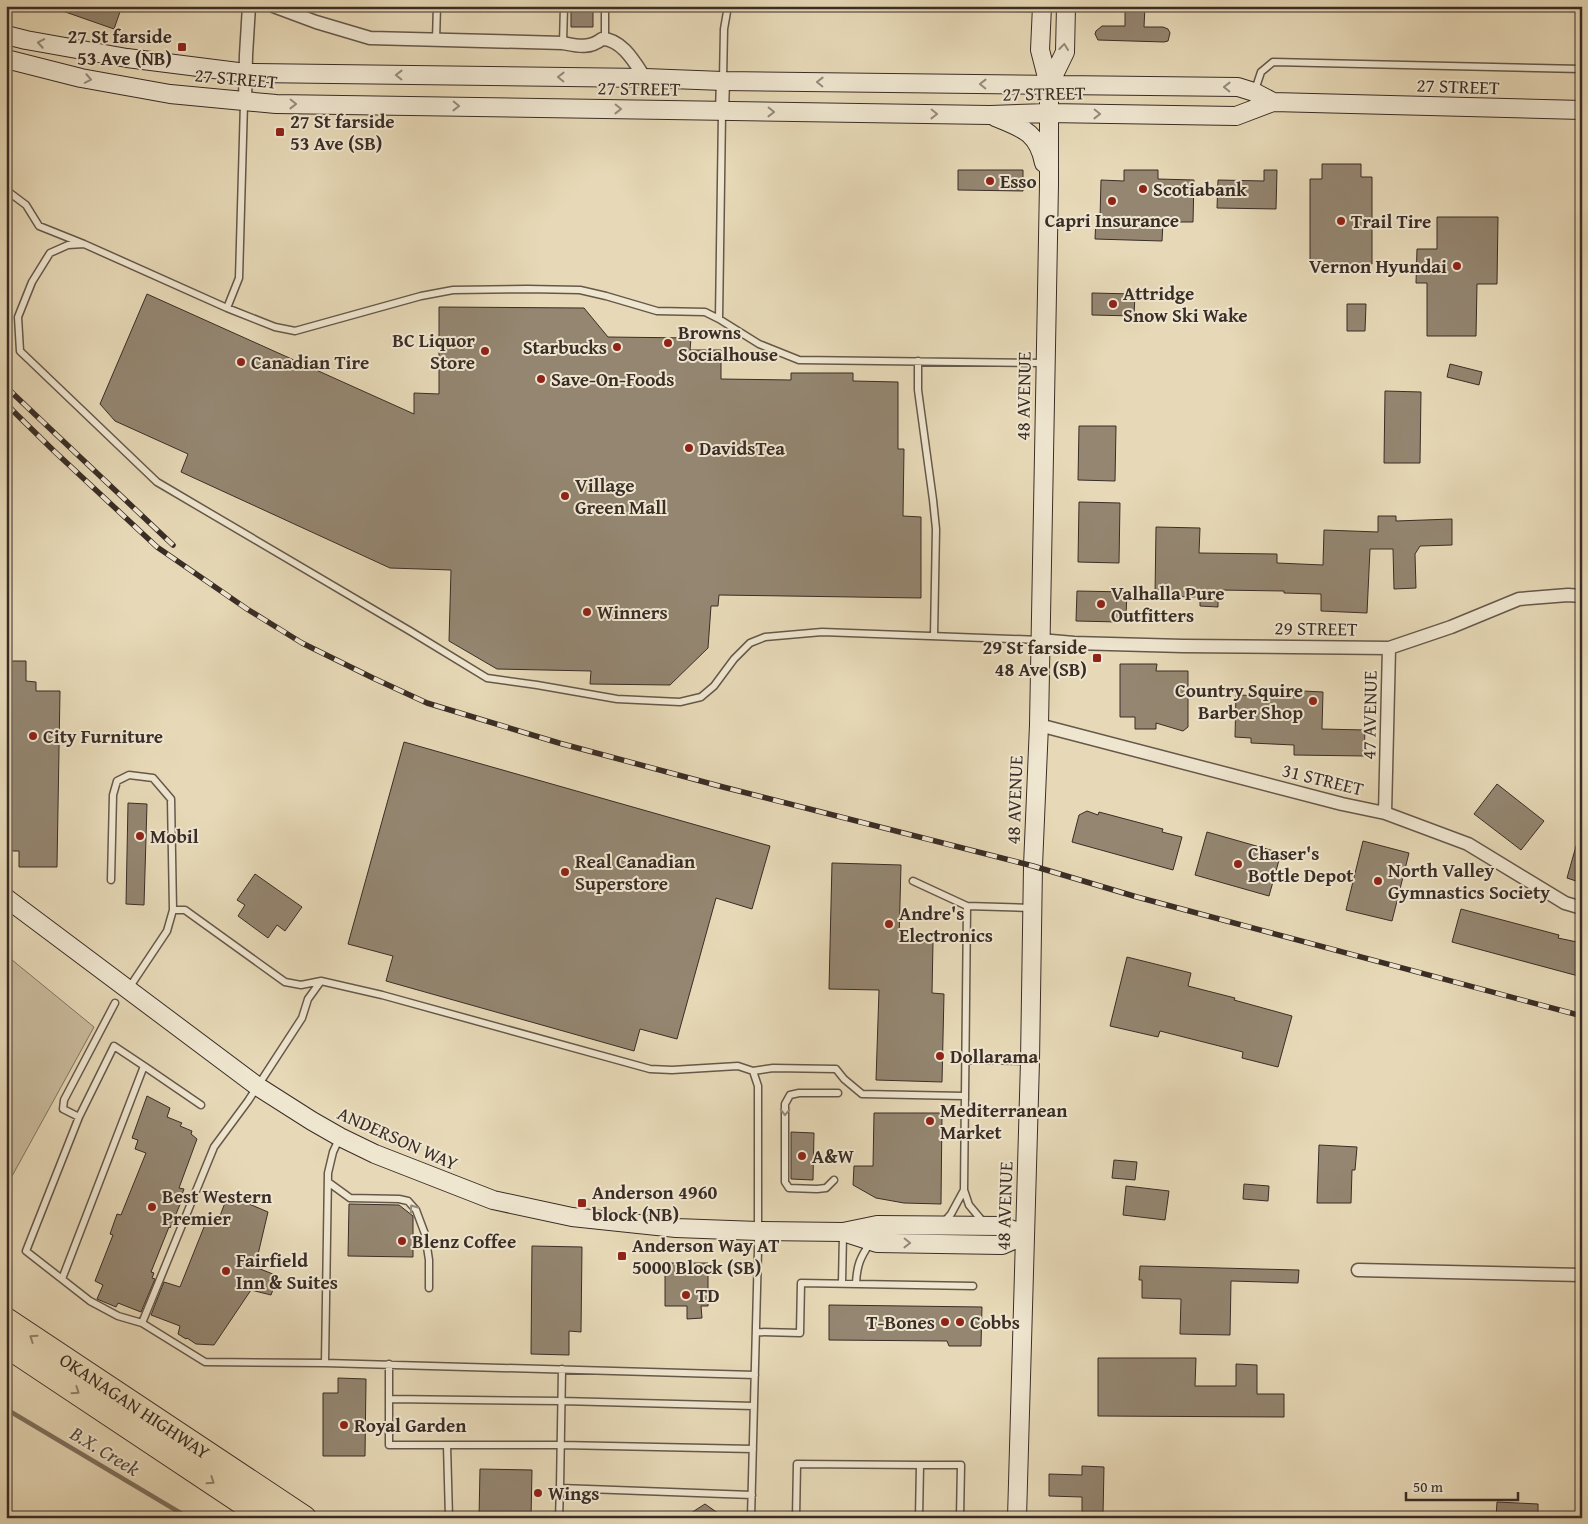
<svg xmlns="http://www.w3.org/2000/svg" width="1588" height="1524" viewBox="0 0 1588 1524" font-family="'Gentium Book Plus',serif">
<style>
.green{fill:#cabc9e;stroke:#827462}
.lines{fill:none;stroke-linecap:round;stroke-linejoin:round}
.stream{stroke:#7e7160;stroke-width:4.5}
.building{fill:#948671;stroke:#3a2d26}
.lane-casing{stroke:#65584a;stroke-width:9}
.street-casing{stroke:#65584a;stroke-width:15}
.secondary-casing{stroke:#3a2d26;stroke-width:20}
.highway-casing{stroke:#3a2d26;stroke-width:26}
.lane{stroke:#efe6d0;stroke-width:6}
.street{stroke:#efe6d0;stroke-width:12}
.secondary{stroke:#efe6d0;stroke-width:18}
.highway{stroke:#e7d9b7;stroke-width:24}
.rail-casing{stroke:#3a2d26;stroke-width:5.5}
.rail{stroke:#efe6d0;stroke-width:4;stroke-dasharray:11;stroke-linecap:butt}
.oneway{stroke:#948a7b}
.oneway2{stroke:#90836e}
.poi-dot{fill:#8f2418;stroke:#efe6d0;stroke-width:2}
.labels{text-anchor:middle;stroke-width:4;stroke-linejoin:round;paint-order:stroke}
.poi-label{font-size:19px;font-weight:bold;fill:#3a2d26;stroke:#efe6d0;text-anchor:start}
.street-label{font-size:19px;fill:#3a2d26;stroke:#efe6d0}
.water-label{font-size:20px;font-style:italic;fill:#564a3e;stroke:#efe6d0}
</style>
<rect width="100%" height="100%" fill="#e7d9b7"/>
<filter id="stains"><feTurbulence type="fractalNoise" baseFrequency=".004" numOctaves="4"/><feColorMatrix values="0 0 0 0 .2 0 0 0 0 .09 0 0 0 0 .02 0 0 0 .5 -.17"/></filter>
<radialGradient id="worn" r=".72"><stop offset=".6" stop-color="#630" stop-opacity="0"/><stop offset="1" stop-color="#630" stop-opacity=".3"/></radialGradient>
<!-- green -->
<path class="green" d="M6,955L94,1027L6,1187Z"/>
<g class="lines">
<!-- stream -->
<path class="stream" d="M6,1409L189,1518"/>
</g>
<!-- building -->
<path class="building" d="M55,6H122L114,29L54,8Z
M571,6H593V27H571Z
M1125,6H1145L1144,27H1163L1168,29L1170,33L1168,41L1164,42L1098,40L1095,34L1096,31L1102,26H1125Z
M1322,164H1361V177H1372V264H1310V179H1322Z
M958,170H1023V191L958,190Z
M1124,170H1158V179L1194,180L1193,222H1163L1162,241L1095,239L1096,218H1100L1101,180L1124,181Z
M1264,170H1277L1276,209L1217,208L1218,180L1264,181Z
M1437,217H1498L1497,284H1477L1476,336H1427V283H1416L1417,249H1437Z
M1092,293L1135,294L1134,316L1092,315Z
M147,294L414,414V393L439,394V307L584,308L608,337L691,338L690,350H721V379L791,380V373H853V381L898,382V449H904L903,516L921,517V598L719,595L718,606H711L708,648L670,685L590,684L591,671L497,669L449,641L451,570L390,568L181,472L188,454L115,421L100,404Z
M1347,304H1366L1365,331H1347Z
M1450,364L1482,372L1479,385L1447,377Z
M1385,391L1421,392L1420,463H1384Z
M1079,426H1116L1115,481L1078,480Z
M1079,502L1120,503L1119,563L1078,562Z
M1378,516H1396V521L1452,519V545L1420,546L1415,554L1416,588L1394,589L1393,549H1370L1367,613L1321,611V594L1284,593V591L1218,590V607L1200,606V597L1155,596L1156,527L1200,528L1199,553L1277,554V563L1323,565L1324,530L1378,532Z
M1077,591L1127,592L1126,616H1119V622L1076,621Z
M6,661H26V681L36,682V691H60L57,867H19V851H6Z
M1120,664H1157L1156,671H1188V727L1183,731L1156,723V729H1135V717H1120Z
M1303,691L1323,692L1322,729L1365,730L1364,756L1294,755V745L1251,743V738L1235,737L1236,695L1303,697Z
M404,742L770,846L752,909L716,898L677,1039L640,1029L634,1051L386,981L393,956L348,944Z
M1497,784L1544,821L1521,850L1474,814Z
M128,803L147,804L144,905L126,904Z
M1087,811L1098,815L1099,812L1163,829L1162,832L1182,837L1173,870L1072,842L1079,815Z
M1207,832L1281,853L1269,896L1195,875Z
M1578,839H1582V883L1567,878Z
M1363,841L1409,853L1392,921L1346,910Z
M832,863L901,865L899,941L933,942L932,993L944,994L942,1082L876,1080L879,990L829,989Z
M255,874L302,907L285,931L277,925L268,938L238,916L245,905L237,900Z
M1461,909L1559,935L1558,938L1582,943V977L1452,942Z
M1127,957L1191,973L1188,986L1235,998L1234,1000L1292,1016L1278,1067L1242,1058L1243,1052L1160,1031L1158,1037L1110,1026Z
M147,1096L170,1108L167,1117L182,1123L180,1126L192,1131L191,1134L197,1139L179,1188L184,1189L180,1200H182L170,1228L169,1227L151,1272L154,1273L152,1278L155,1279L141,1312L118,1303L116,1307L97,1299L103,1285L95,1281L113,1235L110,1234L117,1214L121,1215L146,1153L135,1149L138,1140L132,1138Z
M874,1113H942L941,1204L904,1203L876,1198L853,1185L854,1166H873Z
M791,1132L814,1133L813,1180L791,1179Z
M1319,1145L1357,1147L1355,1170H1352L1351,1203H1317Z
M1114,1160L1137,1162L1135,1180L1112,1178Z
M1244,1184L1269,1186L1268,1201L1243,1199Z
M1126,1186L1169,1191L1165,1220L1123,1215Z
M228,1195L268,1212L255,1267L278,1276L271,1295L251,1290L214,1345L196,1344L187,1338L186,1339L178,1334L180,1326L151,1315L164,1282L180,1287L208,1217L218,1221Z
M349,1204L399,1205L413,1216V1257L348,1256Z
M532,1246L582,1247L581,1332L569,1331V1355L531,1354Z
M665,1263H708V1306H701L702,1318L687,1319V1306H665Z
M1140,1266L1299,1270L1298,1283L1231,1281L1230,1335L1180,1334L1181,1299L1142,1298V1280H1139Z
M829,1305L982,1307L981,1346H949L947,1341L829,1340Z
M1098,1358H1196L1195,1386H1236V1364L1257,1365V1394H1284V1417L1098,1416Z
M338,1378L366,1379L365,1456H323V1393H338Z
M1082,1466L1104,1467L1103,1515L1082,1514V1497L1049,1496V1474L1082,1475Z
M480,1469L532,1470L531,1518H479Z
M1497,1502L1538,1504V1518H1496Z
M705,1504L725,1518H683Z"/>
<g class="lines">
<!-- lane casing -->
<g class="lane-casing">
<path id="lane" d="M882,6L1040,8
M605,39V6
M436,40L437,6
M563,43L564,6
M723,80L724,29L728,6
M1255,90L1261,72L1273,62L1582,69
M6,190L26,205L39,226L84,244L227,308L275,327L295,331L421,296L453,290L527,289L580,290L606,296L657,311L705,312L719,319L759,344L799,360L1045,363
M84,244L68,245L50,253L32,282L18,317L20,351L157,482L410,631L487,678L537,685L617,699L680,702L701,697L714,686L734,659L750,643L765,637L822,632L1040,640
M227,308L239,278L244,103
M719,319L722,113
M918,361V390L933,500L936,529L934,636
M111,880L113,795L117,781L129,775L153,778L171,799L173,910L167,931L129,988
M913,881L967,906L1031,908
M967,906L964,1190L969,1205L984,1223
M173,910H185L285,982L301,985L321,981
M115,1003L64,1100L63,1109L79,1117L26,1251L90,1301L118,1316L142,1323
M965,1060L1028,1061
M753,1071L773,1068L836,1069L844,1079L862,1094L964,1096
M79,1117L114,1046L144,1066
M339,1139L333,1152L328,1173L325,1363L755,1375
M834,1180L826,1188L817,1189L789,1188L785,1182V1104L790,1095L799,1093H838
M328,1182L350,1198L399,1199L408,1201L416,1210L425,1234L429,1260V1288
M943,1223L951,1214L964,1190
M62,1279L144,1066L201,1105
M842,1283L843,1234
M856,1283C857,1265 860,1258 870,1243
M757,1332L800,1333L801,1283L973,1286
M325,1363L205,1362L142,1323L214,1147L248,1101L302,1018L308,999L321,981L382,995L650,1069L672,1070L738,1066L753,1071L758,1086V1250L751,1518
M389,1364V1399L561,1401L754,1406
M562,1369L560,1488L752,1495
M389,1399V1445H561L753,1449
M447,1445L449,1518
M920,1465H961L960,1518
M559,1518L560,1488
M796,1518L797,1464L920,1465L919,1518"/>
</g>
<!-- street casing -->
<g class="street-casing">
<path id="street" d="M273,6L316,22L370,38L563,43C578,46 589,49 602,39C622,39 635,63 645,78
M245,101L246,55L249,6
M722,111L723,81
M1040,640L1074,643L1183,646L1389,648L1451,627L1519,599L1568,595L1582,596
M1039,725L1342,804L1385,813L1468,844L1565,903L1582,908
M1385,813L1389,648
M1358,1270L1582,1275"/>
</g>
<!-- secondary casing -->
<g class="secondary-casing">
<path id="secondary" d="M6,35L26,40L127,58L246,73L645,78L723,81L1238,87L1254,92L1273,102
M6,59L81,78L170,94L276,104L990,115L1048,113L1236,116L1273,102L1582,110
M1049,85L1065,52L1066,6
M995,117C1022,128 1038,132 1044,163
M6,898L257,1086L312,1121L340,1137L375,1154L493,1200L572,1217L676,1228L758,1231L843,1232L877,1225L1002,1226L1025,1235
M843,1232L877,1243L1002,1245L1025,1235
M1017,1518L1030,1061L1033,866L1039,725L1049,184V85L1040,50L1042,6"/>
</g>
<!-- highway casing -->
<g class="highway-casing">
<g id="highway">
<path id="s1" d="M6,1320L304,1518"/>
<path d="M6,1345L266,1518"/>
</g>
</g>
<!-- lane -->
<use href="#lane" class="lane"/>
<!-- street -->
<use href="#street" class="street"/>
<!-- secondary -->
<use href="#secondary" class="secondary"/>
<!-- highway -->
<use href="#highway" class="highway"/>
<!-- rail casing -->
<g class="rail-casing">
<path id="rail" d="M6,387L173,545
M6,404L54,451L157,547L247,609L302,643L373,678L427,703L559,743L723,787L1033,866L1137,897L1582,1016"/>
</g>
<!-- rail -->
<use href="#rail" class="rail"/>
</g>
<!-- one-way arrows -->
<defs><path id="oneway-chevron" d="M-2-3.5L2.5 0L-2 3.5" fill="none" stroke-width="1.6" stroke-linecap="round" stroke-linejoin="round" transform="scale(1.25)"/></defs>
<g class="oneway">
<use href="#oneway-chevron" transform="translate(41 43) rotate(-170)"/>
<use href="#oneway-chevron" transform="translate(1064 47) rotate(-83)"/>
<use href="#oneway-chevron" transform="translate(399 75) rotate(-179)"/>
<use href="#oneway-chevron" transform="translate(561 77) rotate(-179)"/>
<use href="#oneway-chevron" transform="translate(88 79) rotate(11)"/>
<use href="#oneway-chevron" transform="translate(820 82) rotate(-179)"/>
<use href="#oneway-chevron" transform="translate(983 84) rotate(-179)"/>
<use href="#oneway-chevron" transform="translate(1227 87) rotate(-179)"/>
<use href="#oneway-chevron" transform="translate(293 104) rotate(1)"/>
<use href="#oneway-chevron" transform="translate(456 106) rotate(1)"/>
<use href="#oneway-chevron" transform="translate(618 109) rotate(1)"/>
<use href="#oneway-chevron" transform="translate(771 112) rotate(1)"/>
<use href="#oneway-chevron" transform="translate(934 114) rotate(1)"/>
<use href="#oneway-chevron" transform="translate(1097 114) rotate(1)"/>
<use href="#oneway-chevron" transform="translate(785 1112) rotate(91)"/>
<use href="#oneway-chevron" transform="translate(413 1208) rotate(-126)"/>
<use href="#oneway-chevron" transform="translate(907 1243) rotate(1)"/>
</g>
<g class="oneway2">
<use href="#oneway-chevron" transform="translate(33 1338) rotate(-146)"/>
<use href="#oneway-chevron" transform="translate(76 1391) rotate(34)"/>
<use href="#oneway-chevron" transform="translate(211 1481) rotate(34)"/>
</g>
<!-- markers -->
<g class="poi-dot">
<rect x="177" y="42" width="10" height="10" rx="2.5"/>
<rect x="275" y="127" width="10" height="10" rx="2.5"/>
<circle cx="990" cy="181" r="5"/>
<circle cx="1143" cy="189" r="5"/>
<circle cx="1112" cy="201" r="5"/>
<circle cx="1341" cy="221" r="5"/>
<circle cx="1457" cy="266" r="5"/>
<circle cx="1113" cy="304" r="5"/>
<circle cx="668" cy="343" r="5"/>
<circle cx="617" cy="347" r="5"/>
<circle cx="485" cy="351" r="5"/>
<circle cx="241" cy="362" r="5"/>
<circle cx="541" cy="379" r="5"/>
<circle cx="689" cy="448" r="5"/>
<circle cx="565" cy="496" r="5"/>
<circle cx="1101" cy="604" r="5"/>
<circle cx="587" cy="612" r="5"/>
<rect x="1092" y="653" width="10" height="10" rx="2.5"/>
<circle cx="1313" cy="701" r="5"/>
<circle cx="33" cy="736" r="5"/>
<circle cx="140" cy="836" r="5"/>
<circle cx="1238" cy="864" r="5"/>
<circle cx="565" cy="872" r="5"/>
<circle cx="1378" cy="881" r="5"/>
<circle cx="889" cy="924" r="5"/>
<circle cx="940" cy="1056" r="5"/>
<circle cx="930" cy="1121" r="5"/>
<circle cx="802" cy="1156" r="5"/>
<rect x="577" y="1198" width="10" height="10" rx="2.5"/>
<circle cx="152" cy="1207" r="5"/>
<circle cx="402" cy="1241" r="5"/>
<rect x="617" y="1251" width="10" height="10" rx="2.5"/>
<circle cx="226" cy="1271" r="5"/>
<circle cx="686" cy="1295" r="5"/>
<circle cx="945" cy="1322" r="5"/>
<circle cx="960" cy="1322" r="5"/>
<circle cx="344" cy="1425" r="5"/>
<circle cx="538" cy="1493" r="5"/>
</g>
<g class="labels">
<!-- poi labels -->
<g class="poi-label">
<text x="172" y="43" text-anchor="end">27 St farside<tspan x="172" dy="22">53 Ave (NB)</tspan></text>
<text x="290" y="128">27 St farside<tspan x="290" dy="22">53 Ave (SB)</tspan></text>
<text x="1000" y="188">Esso</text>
<text x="1153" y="196">Scotiabank</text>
<text x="1112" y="227" text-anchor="middle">Capri Insurance</text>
<text x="1351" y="228">Trail Tire</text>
<text x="1447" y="273" text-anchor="end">Vernon Hyundai</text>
<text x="1123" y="300">Attridge<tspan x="1123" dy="22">Snow Ski Wake</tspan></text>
<text x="678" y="339">Browns<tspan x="678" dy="22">Socialhouse</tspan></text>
<text x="475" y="347" text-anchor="end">BC Liquor<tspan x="475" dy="22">Store</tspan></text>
<text x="607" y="354" text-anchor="end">Starbucks</text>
<text x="251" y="369">Canadian Tire</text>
<text x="551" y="386">Save-On-Foods</text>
<text x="699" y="455">DavidsTea</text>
<text x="575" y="492">Village<tspan x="575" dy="22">Green Mall</tspan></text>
<text x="1111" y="600">Valhalla Pure<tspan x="1111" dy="22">Outfitters</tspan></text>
<text x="597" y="619">Winners</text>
<text x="1087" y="654" text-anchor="end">29 St farside<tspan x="1087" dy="22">48 Ave (SB)</tspan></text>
<text x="1303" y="697" text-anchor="end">Country Squire<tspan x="1303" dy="22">Barber Shop</tspan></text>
<text x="43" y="743">City Furniture</text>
<text x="150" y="843">Mobil</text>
<text x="1248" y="860">Chaser's<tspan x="1248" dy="22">Bottle Depot</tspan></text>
<text x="575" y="868">Real Canadian<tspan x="575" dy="22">Superstore</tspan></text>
<text x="1388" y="877">North Valley<tspan x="1388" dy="22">Gymnastics Society</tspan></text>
<text x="899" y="920">Andre's<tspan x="899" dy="22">Electronics</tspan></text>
<text x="950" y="1063">Dollarama</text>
<text x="940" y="1117">Mediterranean<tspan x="940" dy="22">Market</tspan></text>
<text x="812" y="1163">A&amp;W</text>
<text x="592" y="1199">Anderson 4960<tspan x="592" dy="22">block (NB)</tspan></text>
<text x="162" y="1203">Best Western<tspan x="162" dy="22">Premier</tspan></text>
<text x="412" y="1248">Blenz Coffee</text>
<text x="632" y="1252">Anderson Way AT<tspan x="632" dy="22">5000 Block (SB)</tspan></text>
<text x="236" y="1267">Fairfield<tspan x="236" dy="22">Inn &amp; Suites</tspan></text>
<text x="696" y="1302">TD</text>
<text x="935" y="1329" text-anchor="end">T-Bones</text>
<text x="970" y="1329">Cobbs</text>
<text x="354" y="1432">Royal Garden</text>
<text x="548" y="1500">Wings</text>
</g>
<!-- street labels -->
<g class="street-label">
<text transform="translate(236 78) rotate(5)" y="7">27 STREET</text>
<text transform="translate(1458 86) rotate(2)" y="7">27 STREET</text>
<text transform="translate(639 88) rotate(1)" y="7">27 STREET</text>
<text transform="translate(1044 93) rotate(-1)" y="7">27 STREET</text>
<text transform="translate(1023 396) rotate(-89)" y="7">48 AVENUE</text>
<text transform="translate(1316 628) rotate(1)" y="7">29 STREET</text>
<text transform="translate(1369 715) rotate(-89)" y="7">47 AVENUE</text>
<text transform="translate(1323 779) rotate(14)" y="7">31 STREET</text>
<text transform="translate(1014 800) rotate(-88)" y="7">48 AVENUE</text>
<text transform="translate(398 1138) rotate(24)" y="7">ANDERSON WAY</text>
<text transform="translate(1004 1206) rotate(-88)" y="7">48 AVENUE</text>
<text dy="7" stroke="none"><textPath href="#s1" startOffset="155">OKANAGAN HIGHWAY</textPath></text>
</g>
<!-- water labels -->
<g class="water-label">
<text transform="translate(105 1451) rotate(31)" y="7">B.X. Creek</text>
</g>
</g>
<!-- margin -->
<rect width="1588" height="1524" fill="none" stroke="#e7d9b7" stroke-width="25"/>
<rect x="8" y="8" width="1573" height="1509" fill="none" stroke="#3a2d26" stroke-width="2.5"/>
<rect x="12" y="12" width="1563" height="1499" fill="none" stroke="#3a2d26"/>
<!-- scale -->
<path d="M1406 1492v8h112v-8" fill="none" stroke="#3a2d26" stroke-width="2.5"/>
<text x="1413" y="1492" font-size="15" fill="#3a2d26" stroke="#efe6d0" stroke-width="4" paint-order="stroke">50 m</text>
<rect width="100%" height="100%" filter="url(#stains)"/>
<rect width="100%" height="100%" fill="url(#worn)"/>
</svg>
